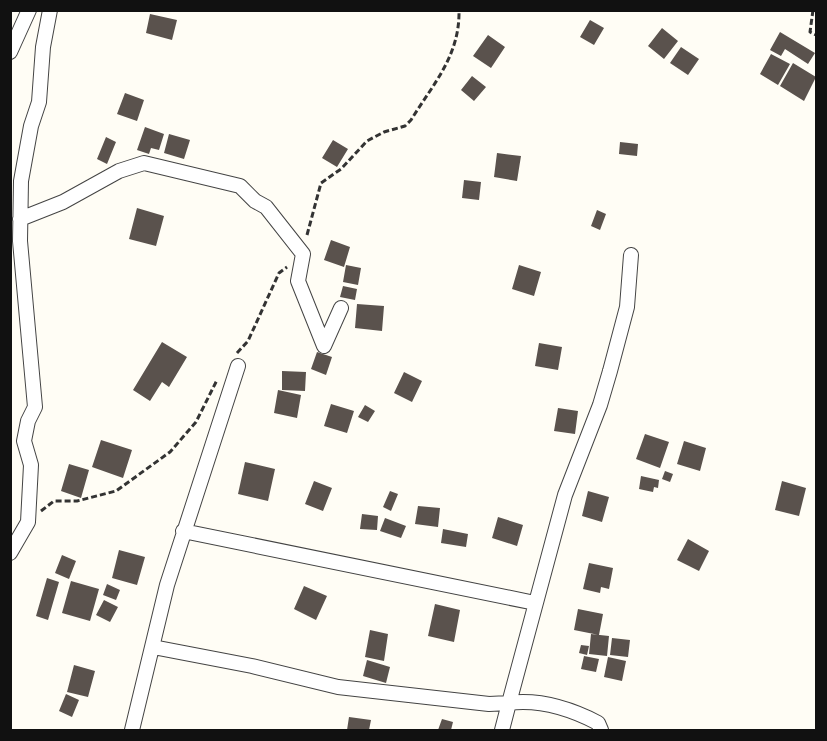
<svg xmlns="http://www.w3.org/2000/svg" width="827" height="741" viewBox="0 0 827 741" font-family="'Libre Baskerville',serif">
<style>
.building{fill:#5a524d}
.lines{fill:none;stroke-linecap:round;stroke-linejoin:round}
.street-casing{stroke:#444;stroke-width:16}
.path{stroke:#333;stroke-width:3;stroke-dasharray:6 3;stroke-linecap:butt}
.street{stroke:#fff;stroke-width:14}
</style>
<rect width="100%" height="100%" fill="#fffdf5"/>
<!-- building -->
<path class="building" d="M150,14L177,20L172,40L146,33Z
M590,20L604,28L594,45L580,37Z
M662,28L678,41L664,59L648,46Z
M780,32L815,53L808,64L785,49L781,56L770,50Z
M488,35L505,47L491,68L473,56Z
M681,47L699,59L688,75L670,63Z
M771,54L790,64L778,85L760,74Z
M793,63L816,77L804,101L780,86Z
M472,76L486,87L474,101L461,90Z
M125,93L144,100L137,121L117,114Z
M145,127L164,134L159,150L151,148L149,154L137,150Z
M169,134L190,140L184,159L164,153Z
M106,137L116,142L107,164L97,159Z
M333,140L348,149L337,167L322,158Z
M620,142L638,144L637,156L619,154Z
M497,153L521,156L517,181L494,177Z
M464,180L481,182L479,200L462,198Z
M137,208L164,216L156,246L129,239Z
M597,210L606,214L600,230L591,226Z
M331,240L350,247L344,267L324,260Z
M346,265L361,268L358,285L343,282Z
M519,265L541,272L534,296L512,289Z
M343,286L357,289L355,300L340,297Z
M357,304L384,306L382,331L355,328Z
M162,342L187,357L169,387L162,382L150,401L133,390Z
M539,343L562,347L558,370L535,366Z
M317,352L332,357L326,375L311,369Z
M282,371L306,372L305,391L282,390Z
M404,372L422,381L412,402L394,393Z
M278,390L301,395L297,418L274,413Z
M331,404L354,411L347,433L324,426Z
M365,405L375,411L368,422L358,417Z
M558,408L578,411L575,434L554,431Z
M645,434L669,442L660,468L636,459Z
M101,440L132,450L123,478L92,467Z
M684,441L706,448L700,471L677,464Z
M245,462L275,469L268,501L238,494Z
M69,464L89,470L81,498L61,491Z
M665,471L673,474L670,482L662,479Z
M641,476L659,480L658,488L654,487L653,492L639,489Z
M314,481L332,488L323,511L305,504Z
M782,481L806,488L799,516L775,510Z
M390,491L398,494L391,511L383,507Z
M588,491L609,497L602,522L582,516Z
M418,506L440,508L438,527L415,524Z
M362,514L378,516L377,530L360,529Z
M498,517L523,525L517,546L492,538Z
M385,518L406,526L401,538L380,531Z
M443,529L468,534L466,547L441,543Z
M688,539L709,551L699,571L677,560Z
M119,550L145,557L137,585L112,578Z
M62,555L76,561L69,579L55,573Z
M589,563L613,568L609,589L601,587L600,593L583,589Z
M47,578L59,582L48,620L36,616Z
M71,581L99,589L90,621L62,613Z
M107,584L120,590L116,600L103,595Z
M304,586L327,596L316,620L294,609Z
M104,600L118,607L110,622L96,615Z
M435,604L460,610L454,642L428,636Z
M578,609L603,614L599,635L574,630Z
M370,630L388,634L384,661L365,657Z
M591,634L609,636L607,656L589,654Z
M612,638L630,640L628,657L610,655Z
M581,645L589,646L587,655L579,653Z
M584,656L599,659L596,672L581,669Z
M608,657L626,661L622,681L604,677Z
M367,660L390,667L386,683L363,676Z
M74,665L95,671L88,697L67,692Z
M66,694L79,700L72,717L59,711Z
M349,717L371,720L369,730H347Z
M442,719L453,722L451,730H438Z"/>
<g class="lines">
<!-- street casing -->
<g class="street-casing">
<path id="street" d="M10,52L29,10
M20,219L63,202L119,171L144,163L240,186L255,201L266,207L303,254L298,281L324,346L341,308
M183,531L535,603
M10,553L28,522L31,465L24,441L28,421L35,407L20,241L21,181L31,126L39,102L43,47L50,10
M153,647L252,666L338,687L489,704L509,703L565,495L600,405L610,371L627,307L631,255
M132,730L167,585L238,366
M502,730L509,703C540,699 571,709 598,723L601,730"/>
</g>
<!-- path -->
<path class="path" d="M813,10L810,32L816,35
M307,235L321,183L341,169L367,141L384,132L405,126L411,120C433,84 460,56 459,10
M237,353L248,341L279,273L287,267
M41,511L54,501H77L116,491L170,452L196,422L217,380"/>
<!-- street -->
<use href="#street" class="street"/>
</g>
<!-- border -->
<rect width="827" height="741" fill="none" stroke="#111111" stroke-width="24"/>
</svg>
